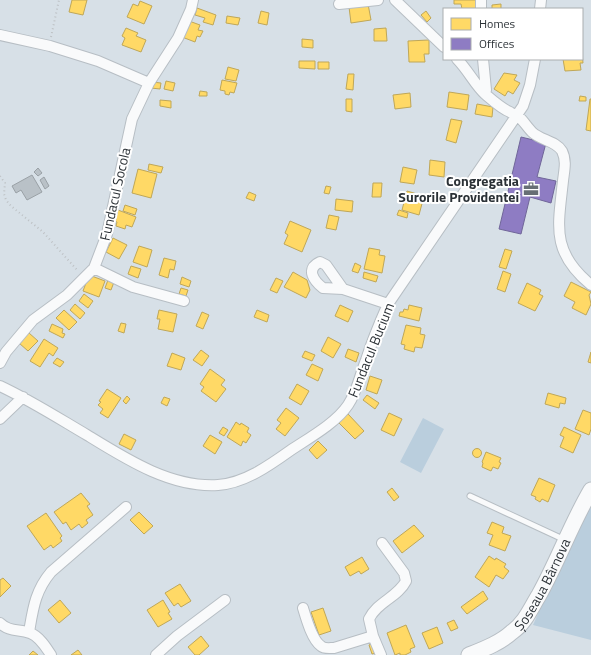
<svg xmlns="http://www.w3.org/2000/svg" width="591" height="655" viewBox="0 0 591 655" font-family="'Titillium Web',sans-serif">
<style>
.green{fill:#bacedd}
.homes{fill:#ffd966;stroke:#bfa758}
.offices{fill:#8e7cc3;stroke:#706699}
.building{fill:#b9c1c7;stroke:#9aa1a6}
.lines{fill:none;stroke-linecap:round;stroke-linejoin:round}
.service-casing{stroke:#b7bec4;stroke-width:7}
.minor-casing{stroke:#b7bec4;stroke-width:12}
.secondary-casing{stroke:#b7bec4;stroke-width:17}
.path{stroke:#bdc1c4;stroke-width:2;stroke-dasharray:1 3;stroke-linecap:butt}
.service{stroke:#f9fafb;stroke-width:5}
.minor{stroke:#f9fafb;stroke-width:10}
.secondary{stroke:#f9fafb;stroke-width:15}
.labels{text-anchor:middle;stroke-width:4;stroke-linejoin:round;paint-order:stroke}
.poi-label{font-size:14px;font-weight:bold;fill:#2b3136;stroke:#fff;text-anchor:end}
.street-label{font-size:14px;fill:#2b3136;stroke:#fff}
</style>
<rect width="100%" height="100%" fill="#d7e0e7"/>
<!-- green -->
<path class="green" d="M423,418L444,429L421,473L400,462Z
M591,507V640L533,625L556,573L577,531Z"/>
<!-- homes -->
<path class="homes" d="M72,0H87L83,15L69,12Z
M454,0H477L478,9H462L461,4H454Z
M140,1L152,6L144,24L127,17L133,4L138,6Z
M368,4L371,20L351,23L349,7Z
M501,4V9H492V5Z
M197,8L216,15L213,25L203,22L205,18L195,15Z
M261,11L269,13L267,25L258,23Z
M426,11L431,18L427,22L421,15Z
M227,16L240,18L238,25L226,23Z
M189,21L200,25L198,30L203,31L200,37L197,36L195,42L182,37Z
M126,28L138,33L136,36L146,40L141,52L122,45L125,38L122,36Z
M386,28L387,41H374V29Z
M302,39L313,40V48L302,47Z
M429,40V54H424L425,62H409L408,41Z
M582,53L583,63H580L581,70L565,71L563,59H582Z
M299,61H315V69L299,68Z
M318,62H329V69H318Z
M228,67L239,70L236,81L225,79Z
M504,73L517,75L514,80L520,83L513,94L508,91L505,96L494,89Z
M348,74H354L353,90L346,89Z
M222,80L237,83L234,93L230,92L229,95L225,94V91L220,90Z
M166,81L175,83L173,91L164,89Z
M152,82L161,83L160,89L151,88Z
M200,91L207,92V96H199Z
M449,92L469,95L467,110L447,107Z
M410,93L411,107L395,109L393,95Z
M580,96L586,97V101H579Z
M346,99H352V112L346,111Z
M590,99H591V131L586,130Z
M160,100L171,101V108L160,106Z
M477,104L493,107L492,117L475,114Z
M451,119L462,121L456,143L446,140Z
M430,160L445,162L444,177L429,175Z
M149,164L163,167L161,173L148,170Z
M403,167L417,170L414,184L400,182Z
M138,169L157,174L151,198L132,193Z
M373,183H382L381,197H372Z
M326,186L331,187L329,194L324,193Z
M407,191L424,196L419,215L402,210Z
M249,192L256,195L254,201L246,198Z
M336,199L353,201L352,212L335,210Z
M125,205L137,209L135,215L123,211Z
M118,210L136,217L132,227L126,225L125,229L116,226L117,222L114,221Z
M399,210L408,213L407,218L397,215Z
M329,215L339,217L336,230L326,228Z
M290,221L311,230L302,252L284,244L288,235L285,233Z
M113,238L127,245L119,259L106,252Z
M139,246L152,250L147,267L133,262Z
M369,248L380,250L379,255L385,256L382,273L364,269Z
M505,249L512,251L506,269L499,267Z
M164,258L176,261L174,270L170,269L168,278L159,275Z
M355,263L361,266L358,273L352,271Z
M131,266L141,269L138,278L128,274Z
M503,271L511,274L505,292L497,289Z
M293,272L307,280L310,290L306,298L284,287Z
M364,272L378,276L376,282L363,278Z
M89,275L105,281L99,297L83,291Z
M182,277L191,281L189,287L180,284Z
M276,278L283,281L277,293L270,290Z
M108,280L114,282L111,290L105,288Z
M571,282L591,292L589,295L591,304L586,315L572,308L575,302L564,296Z
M527,283L541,290L539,294L543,296L535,311L518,303Z
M181,288L188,290L186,296L179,294Z
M84,294L93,301L88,308L79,301Z
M75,304L85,313L80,319L70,310Z
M340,305L353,311L348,322L335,316Z
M409,305L422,308L419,321L399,316L400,312H403L404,309L408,310Z
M64,310L77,322L69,330L56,318Z
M159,310L177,314L173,332L158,329L160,319H157Z
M257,310L269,315L267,322L254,317Z
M202,312L209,315L203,329L196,326Z
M121,323L126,324L124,333L118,331Z
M52,324L63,329L62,333L65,334L63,338L49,331Z
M406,325L421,328L420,334L425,335L422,348L415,347L414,352L404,349L405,345L401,344Z
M29,333L38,341L28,351L19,343Z
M328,337L341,344L333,358L321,351Z
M44,339L58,348L53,356L49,353L40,367L30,361Z
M348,349L359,353L356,362L345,357Z
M201,350L209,356L202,366L193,360Z
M305,351L315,355L312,361L302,357Z
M591,352V363L588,362Z
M172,353L185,358L181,370L167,366Z
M57,358L64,362L60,367L53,363Z
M312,364L323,369L318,381L306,375Z
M210,369L225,380L221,385L226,389L216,402L201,391L204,387L200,384Z
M370,376L382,380L377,394L366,390Z
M297,384L309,391L301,405L289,398Z
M107,389L121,398L108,418L100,413L103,409L98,405L101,402L99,401Z
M548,393L566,398L565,404L560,403L559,408L545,404Z
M367,395L379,403L375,409L363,400Z
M127,396L130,399L126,404L123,401Z
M164,397L170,399L167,406L161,403Z
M286,408L299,418L285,436L276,429L281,423L277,420Z
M583,410L591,413V429L589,435L575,429Z
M389,413L402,419L394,436L381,430Z
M348,414L364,431L355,439L339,423Z
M236,422L240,425L241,423L249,428L247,432L251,435L246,443L243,441L241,446L227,437Z
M223,427L228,430L224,436L219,433Z
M564,427L581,435L573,453L560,447L564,437L560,435Z
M124,434L136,440L131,450L119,444Z
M210,435L222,442L215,454L203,446Z
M318,441L327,450L317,459L309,450Z
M472.5 453a4.5 4.5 0 1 1 9 0a4.5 4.5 0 1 1-9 0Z
M486,452L501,458L499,462L501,463L498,469L493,467L491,471L482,467L483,463L482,462Z
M539,478L555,485L548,502L542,499L540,502L535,499L536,497L531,495Z
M392,488L399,497L394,501L387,492Z
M81,493L90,504L87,506L93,515L86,520L88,523L82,528L79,524L71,530L66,522L63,524L54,512Z
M139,512L153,526L144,534L130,520Z
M46,513L62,536L60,538L62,541L53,548L51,545L44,550L27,526Z
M492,522L504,527L502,533L511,536L505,551L489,545L493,535L487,533Z
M414,525L424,536L402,553L393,541Z
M489,556L495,560L496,558L506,564L504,567L509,571L503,579L496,575L489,587L475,577Z
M362,557L369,569L361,574L359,571L350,576L345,567Z
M3,578L11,586L0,597V580Z
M180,584L191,601L181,607L178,603L174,606L165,593Z
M483,591L488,599L467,614L461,607Z
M60,600L71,613L59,623L48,610Z
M163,600L170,612L168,613L172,619L158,627L147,610Z
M323,608L331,631L319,635L311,612Z
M454,620L458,628L451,631L447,623Z
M406,625L415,647L410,649L411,652L405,655H400V653L395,655L387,633Z
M437,627L443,643L429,649L422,633Z
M201,636L209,646L199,655H195L188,647Z
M373,643L376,653L372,654L369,645Z
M78,650L82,655H71Z
M33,651L38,655H29Z"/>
<!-- offices -->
<path class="offices" d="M521,137L546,143L537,177L556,181L551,203L530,197L521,234L499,229Z"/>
<!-- building -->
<path class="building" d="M38,168L42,173L38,176L34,172Z
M32,175L42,192L27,200L21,190L16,193L12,186Z
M44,177L49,186L45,189L40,180Z"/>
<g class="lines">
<!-- service casing -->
<g class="service-casing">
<path id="service" d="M470,496L565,540"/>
</g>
<!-- minor casing -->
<g class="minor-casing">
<path id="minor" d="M395,0L444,47
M481,0V9
M339,4L378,0
M540,9L541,0
M0,35L50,46L98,61L149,83
M457,59C468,70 475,85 485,94C492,100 502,109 510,112C512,114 516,114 518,116C523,120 527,127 532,132C540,140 556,141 562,151C567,161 564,171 563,181C558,227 551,252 591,285
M483,59L486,90L484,93
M94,268L133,287L184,301
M343,289L326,265L320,262C305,269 314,281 323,288L343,289L388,304
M0,363L6,352L33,320L67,295L94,268L107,234L132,119L149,83L178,38L191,9L193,0
M0,386C30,400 58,418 87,435C126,459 171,488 218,485C245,483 270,465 291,450C309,438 336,423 348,405C357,392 360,375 366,360C372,341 380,322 388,304L523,106L530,85L535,59
M0,419L23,397
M303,608C306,618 312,640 321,646C324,649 329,648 334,648L373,636
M0,623C9,632 19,629 30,633C39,636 46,647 51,655
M29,632C33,609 35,591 51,572L126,507
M156,655L177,636L225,600
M381,655L373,636L369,619C377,602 398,597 406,581L404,573L382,543"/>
</g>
<!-- secondary casing -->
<g class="secondary-casing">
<g id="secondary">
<path id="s1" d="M469,655C484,649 500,643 512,632C525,623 531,608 539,595C558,561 571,524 591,490"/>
</g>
</g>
<!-- path -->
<path class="path" d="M51,37L59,0
M0,176L5,183L4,194L6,200L11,206L43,232L78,271"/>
<!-- service -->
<use href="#service" class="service"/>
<!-- minor -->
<use href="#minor" class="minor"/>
<!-- secondary -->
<use href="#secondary" class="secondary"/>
</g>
<!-- icons -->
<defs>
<g id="office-bare" transform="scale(1.2)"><path d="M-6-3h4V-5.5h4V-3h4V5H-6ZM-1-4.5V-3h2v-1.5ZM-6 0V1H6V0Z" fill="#676e74" stroke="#fff" stroke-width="2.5" paint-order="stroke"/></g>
</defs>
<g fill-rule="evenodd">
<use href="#office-bare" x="531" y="189"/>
</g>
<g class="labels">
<!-- poi labels -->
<g class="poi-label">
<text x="519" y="186">Congregatia<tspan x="519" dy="16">Surorile Providentei</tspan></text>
</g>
<!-- street labels -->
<g class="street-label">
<text transform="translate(115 194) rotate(-77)" y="5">Fundacul Socola</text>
<text transform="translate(371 350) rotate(-68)" y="5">Fundacul Bucium</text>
<text dy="5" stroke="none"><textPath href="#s1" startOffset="106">Șoseaua Bârnova</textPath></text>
</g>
</g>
<!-- legend -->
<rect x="443" y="8" width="140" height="52" fill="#ffffff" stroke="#aaadaf"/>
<rect x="451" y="18" width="20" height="12" fill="#ffd966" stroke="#aaadaf"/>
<text x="479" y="28" font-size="12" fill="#2b3136">Homes</text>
<rect x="451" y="38" width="20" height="12" fill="#8e7cc3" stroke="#aaadaf"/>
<text x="479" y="48" font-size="12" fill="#2b3136">Offices</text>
</svg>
